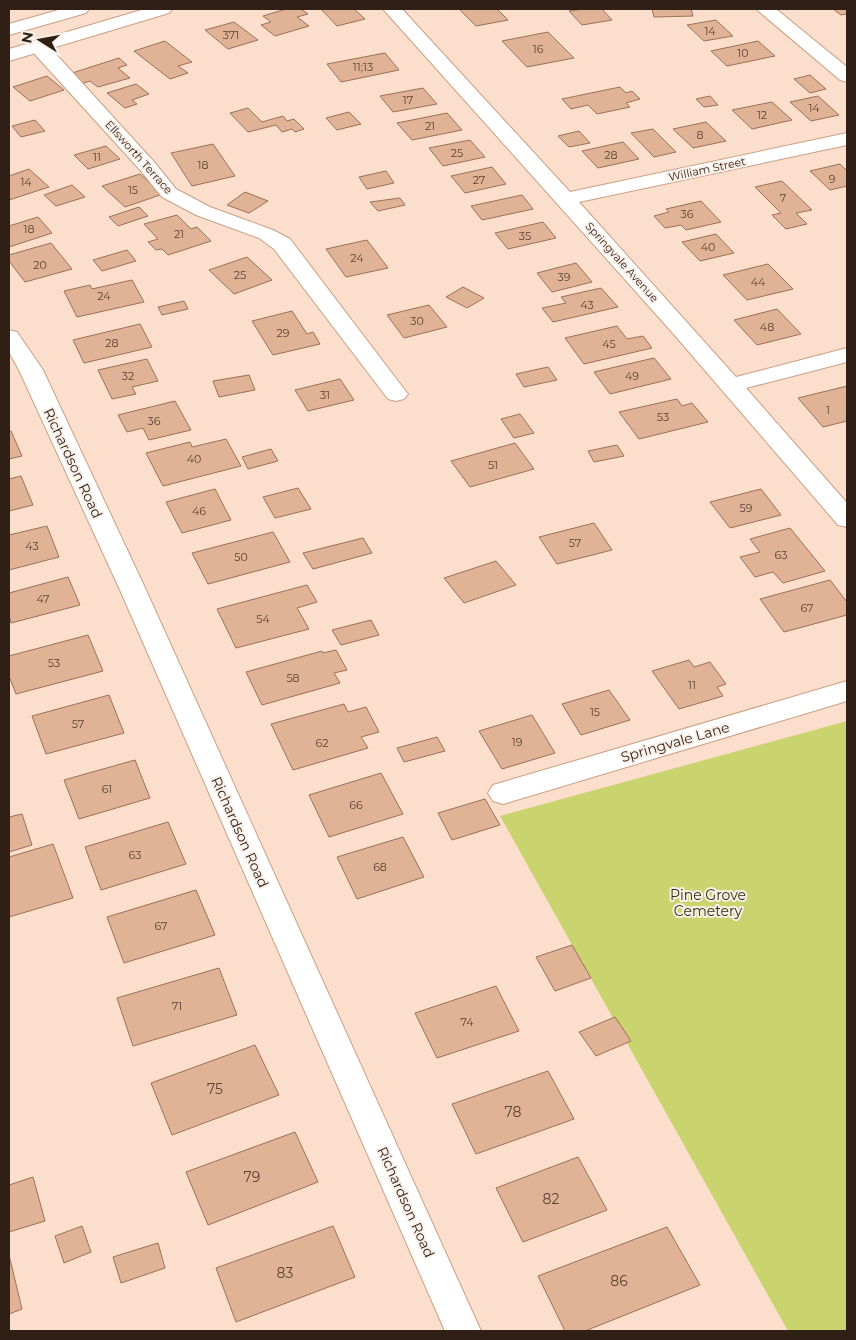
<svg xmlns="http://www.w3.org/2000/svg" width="856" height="1340" viewBox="0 0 856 1340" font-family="Montserrat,sans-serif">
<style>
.green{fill:#cad46f}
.building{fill:#e0b396;stroke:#9b7156}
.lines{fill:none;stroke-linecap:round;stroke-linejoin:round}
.minor-casing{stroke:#cb9f83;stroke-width:2}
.major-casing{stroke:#cb9f83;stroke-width:2}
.minor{fill:#fff;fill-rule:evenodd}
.major{fill:#fff;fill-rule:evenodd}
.labels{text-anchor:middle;stroke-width:4;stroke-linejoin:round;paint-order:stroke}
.number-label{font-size:11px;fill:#5c4434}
.far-street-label{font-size:11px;fill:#301f14;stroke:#f9f0ea}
.street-label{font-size:14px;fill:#301f14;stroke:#f9f0ea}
.park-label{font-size:14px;fill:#2d3004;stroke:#f9f0ea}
.near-number-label{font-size:14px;fill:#5c4434}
</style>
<rect width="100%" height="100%" fill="#fbdecc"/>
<!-- green -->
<path class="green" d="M847,721V1331H788L500,816Z"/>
<!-- building -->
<path class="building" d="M286,9H301L308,14L297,17L309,26L275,36L261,25L271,22L263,16Z
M321,9H354L365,19L337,26Z
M459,9H497L508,20L476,26Z
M583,9H602L612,20L582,25L569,11Z
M652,9H691L693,16L654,17Z
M833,9H847V14L841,15Z
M716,20L733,36L704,41L687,25Z
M234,22L258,40L228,49L205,30Z
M548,32L574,58L527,67L502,41Z
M165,41L192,62L178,66L188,73L170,79L134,51Z
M758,41L775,56L727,66L711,51Z
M385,53L399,70L341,82L327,64Z
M119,58L127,65L118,68L130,78L98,87L90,81L81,84L69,74Z
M810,75L826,89L810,93L794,79Z
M47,76L64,90L30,101L13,87Z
M136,84L149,94L132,100L137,104L125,108L107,93Z
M620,87L626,93L632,91L640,99L626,103L630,107L597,114L588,105L571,109L562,99Z
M423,88L437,104L393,112L380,96Z
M710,96L718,105L704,107L696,99Z
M818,96L839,115L811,121L790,102Z
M772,102L792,120L752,129L732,110Z
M248,108L262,122L283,116L287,121L294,119L304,129L295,132L292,129L282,132L276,125L248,132L230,113Z
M349,112L361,124L337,130L326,118Z
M447,113L462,130L412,140L397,123Z
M35,120L45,131L21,137L12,126Z
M706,122L726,141L693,148L673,129Z
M653,129L676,152L654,157L631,133Z
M579,131L590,143L569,147L558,136Z
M470,140L485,157L443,166L429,148Z
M623,142L639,159L598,168L582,151Z
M213,144L235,176L192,186L171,153Z
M106,146L120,159L88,169L74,155Z
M840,164L847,171V186L830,190L810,171Z
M492,167L506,184L465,193L451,176Z
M29,169L49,187L9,200V176Z
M386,171L394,183L367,189L359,177Z
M140,174L163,194L125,207L102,186Z
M782,181L812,210L796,213L807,224L786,229L772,215L781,213L755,187Z
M72,185L85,197L56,206L44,195Z
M245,192L268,201L249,213L227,205Z
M522,195L533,209L482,220L471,206Z
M400,198L405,205L378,211L370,202Z
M701,201L721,222L686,230L681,225L665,228L654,216L669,212L666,209Z
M139,207L148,216L118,226L109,217Z
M177,215L191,229L197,227L211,241L168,255L162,249L156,250L148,242L158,239L144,224Z
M38,217L52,233L9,247V226Z
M543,222L556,238L508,249L495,233Z
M716,234L734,253L700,261L682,242Z
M367,240L388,268L346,277L326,249Z
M51,243L72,269L25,282L9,261V255Z
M127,250L136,261L102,271L93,260Z
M247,257L272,280L234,294L209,270Z
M576,263L592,282L552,292L537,273Z
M768,264L793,289L747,300L723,275Z
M132,280L144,302L77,317L64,291L90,285L92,289Z
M463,287L484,298L467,308L446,297Z
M601,288L618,307L553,322L542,308L566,303L561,297Z
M184,301L188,309L162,315L158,307Z
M429,305L447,327L404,338L387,315Z
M777,309L801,334L757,345L734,320Z
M292,311L307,334L313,332L320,344L273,355L252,321Z
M140,324L152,347L84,363L73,340Z
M617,326L627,339L643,336L652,348L584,364L565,338Z
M654,358L671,379L610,394L594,372Z
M147,359L158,381L132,387L136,394L112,399L98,370Z
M548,367L557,380L524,387L516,374Z
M249,375L255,390L219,397L213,381Z
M340,379L354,400L308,411L295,390Z
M847,386V421L823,427L798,398Z
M677,399L682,406L692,403L708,422L639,439L619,412Z
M175,401L191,430L149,440L143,428L127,432L118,415Z
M520,414L534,433L514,438L501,419Z
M9,431H11L22,456L9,459Z
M226,439L241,466L163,486L146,453L190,442L192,447Z
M515,443L534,469L470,487L451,461Z
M617,445L624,456L594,462L588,451Z
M271,449L278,461L248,469L242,457Z
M21,476L33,505L9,511V479Z
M298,488L311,509L275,518L263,497Z
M215,489L231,520L182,533L166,502Z
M761,489L781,515L730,528L710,502Z
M594,523L612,550L557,564L539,537Z
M47,526L59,557L9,570V535Z
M790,528L825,571L783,583L773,572L755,577L740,557L760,552L750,539Z
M273,532L290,562L208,584L192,553Z
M363,538L372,553L313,569L303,553Z
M496,561L516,585L464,603L444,578Z
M68,577L80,605L11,623L9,615V593Z
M830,580L847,602V615L784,632L760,599Z
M307,585L317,602L297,608L309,629L236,648L217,609Z
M371,620L379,635L341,645L332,630Z
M88,635L103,671L16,694L9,676V656Z
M336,650L347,670L334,673L340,683L262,705L246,672L322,651L323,653Z
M689,660L694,667L710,662L726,684L717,687L723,696L679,709L652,671Z
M609,690L630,720L581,735L562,704Z
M109,695L124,733L46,754L32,716Z
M344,704L348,712L366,707L379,732L361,737L368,748L293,770L271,724Z
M532,715L555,753L502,769L479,731Z
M437,737L445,751L404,762L397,748Z
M135,760L150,798L79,819L64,780Z
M381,773L403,814L329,837L309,795Z
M485,799L500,825L452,840L438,813Z
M22,814L32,845L9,852V817Z
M168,822L186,864L101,890L85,847Z
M403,837L424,877L357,899L337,857Z
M53,844L73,898L9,917V857Z
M196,890L215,935L124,963L107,917Z
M572,945L591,978L555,991L536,957Z
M219,968L237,1015L133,1046L117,998Z
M496,986L519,1031L437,1058L415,1013Z
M615,1017L631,1041L596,1056L579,1032Z
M255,1045L279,1095L172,1135L151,1083Z
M548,1071L574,1119L476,1154L452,1104Z
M295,1132L318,1182L208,1225L186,1172Z
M578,1157L607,1210L523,1242L496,1188Z
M33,1177L45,1221L9,1232V1185Z
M82,1226L91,1252L64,1263L55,1236Z
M333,1226L355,1277L236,1322L216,1268Z
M667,1227L700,1285L585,1331H565L538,1276Z
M158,1243L165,1268L121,1283L113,1257Z
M9,1255L22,1309L9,1314Z"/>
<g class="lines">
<!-- minor casing -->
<g class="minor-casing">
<path id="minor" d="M383,9H402L570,192L847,133V145L579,202L736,377L847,348V362L746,388L847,503V527L838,525L671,331Z
M756,9H776L847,67V82L840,80Z
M38,40L45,42L155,163L176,189L210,207L273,230L290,239L404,389L408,394L404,399L396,401L388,399L274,249L259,238L196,215L162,197L141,171L31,50L29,46L31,42Z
M9,330L17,332L43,370L146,590L481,1331H445L120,590L19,370L9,352Z
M847,681V701L503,804L493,801L488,793L493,785Z"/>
</g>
<!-- major casing -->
<g class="major-casing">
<path id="major" d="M62,9H89L86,13L9,35V24Z
M145,9H172L169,13L9,61V49Z"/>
</g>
<!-- minor -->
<use href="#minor" class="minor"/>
<!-- major -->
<use href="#major" class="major"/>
</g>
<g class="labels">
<!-- number labels -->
<g class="number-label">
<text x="710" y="35">14</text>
<text x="231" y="39">371</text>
<text x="538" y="53">16</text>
<text x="743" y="57">10</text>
<text x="363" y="71">11;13</text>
<text x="408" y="104">17</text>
<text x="814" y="112">14</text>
<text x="762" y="119">12</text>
<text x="430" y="130">21</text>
<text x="700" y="139">8</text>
<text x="457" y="157">25</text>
<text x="611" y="159">28</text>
<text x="97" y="161">11</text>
<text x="203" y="169">18</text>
<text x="832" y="183">9</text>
<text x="479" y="184">27</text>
<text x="26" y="186">14</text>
<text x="133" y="194">15</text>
<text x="783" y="202">7</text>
<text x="687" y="218">36</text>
<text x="29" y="233">18</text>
<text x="179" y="238">21</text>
<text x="525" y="240">35</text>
<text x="708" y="251">40</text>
<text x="357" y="262">24</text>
<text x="40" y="269">20</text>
<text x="240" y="279">25</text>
<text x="564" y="281">39</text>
<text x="758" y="286">44</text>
<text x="104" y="300">24</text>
<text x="587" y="309">43</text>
<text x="417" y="325">30</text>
<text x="767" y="331">48</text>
<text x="283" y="337">29</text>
<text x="112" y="347">28</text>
<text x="609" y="348">45</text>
<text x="128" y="380">32</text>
<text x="632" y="380">49</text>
<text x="325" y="399">31</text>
<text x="828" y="414">1</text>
<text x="663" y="421">53</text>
<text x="154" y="425">36</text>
<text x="194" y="463">40</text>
<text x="493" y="469">51</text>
<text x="746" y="512">59</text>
<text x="199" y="515">46</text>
<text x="575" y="547">57</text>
<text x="32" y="550">43</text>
<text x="781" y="559">63</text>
<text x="241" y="561">50</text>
<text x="43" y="603">47</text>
<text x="807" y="612">67</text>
<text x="263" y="623">54</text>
<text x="54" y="667">53</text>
<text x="293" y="682">58</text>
<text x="692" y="689">11</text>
<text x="595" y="716">15</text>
<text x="78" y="728">57</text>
<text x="517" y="746">19</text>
<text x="322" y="747">62</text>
<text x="107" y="793">61</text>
<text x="356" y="809">66</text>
<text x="135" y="859">63</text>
<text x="380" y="871">68</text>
<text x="161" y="930">67</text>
<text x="177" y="1010">71</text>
<text x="467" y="1026">74</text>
</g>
<!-- far-street labels -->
<g class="far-street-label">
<text transform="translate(139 157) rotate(48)" y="4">Ellsworth Terrace</text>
<text transform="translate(707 169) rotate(-12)" y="4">William Street</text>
<text transform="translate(622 262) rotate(48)" y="4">Springvale Avenue</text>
</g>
<!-- street labels -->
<g class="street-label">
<text transform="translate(73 463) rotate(65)" y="5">Richardson Road</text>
<text transform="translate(675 742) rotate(-16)" y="5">Springvale Lane</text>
<text transform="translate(240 832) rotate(66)" y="5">Richardson Road</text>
<text transform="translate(406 1202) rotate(66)" y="5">Richardson Road</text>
</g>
<!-- park labels -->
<g class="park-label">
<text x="708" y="900">Pine Grove<tspan x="708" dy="16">Cemetery</tspan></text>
</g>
<!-- near-number labels -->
<g class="near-number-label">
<text x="215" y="1094">75</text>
<text x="513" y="1117">78</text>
<text x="252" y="1182">79</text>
<text x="551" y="1204">82</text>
<text x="285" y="1278">83</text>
<text x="619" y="1286">86</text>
</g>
</g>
<!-- border -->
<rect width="856" height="1340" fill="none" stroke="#301f14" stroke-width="20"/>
<!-- north arrow -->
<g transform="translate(40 40) rotate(281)" stroke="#f9f0ea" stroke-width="4" paint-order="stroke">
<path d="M0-4L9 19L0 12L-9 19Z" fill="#301f14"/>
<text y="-8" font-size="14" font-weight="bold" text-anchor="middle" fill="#301f14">N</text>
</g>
</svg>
